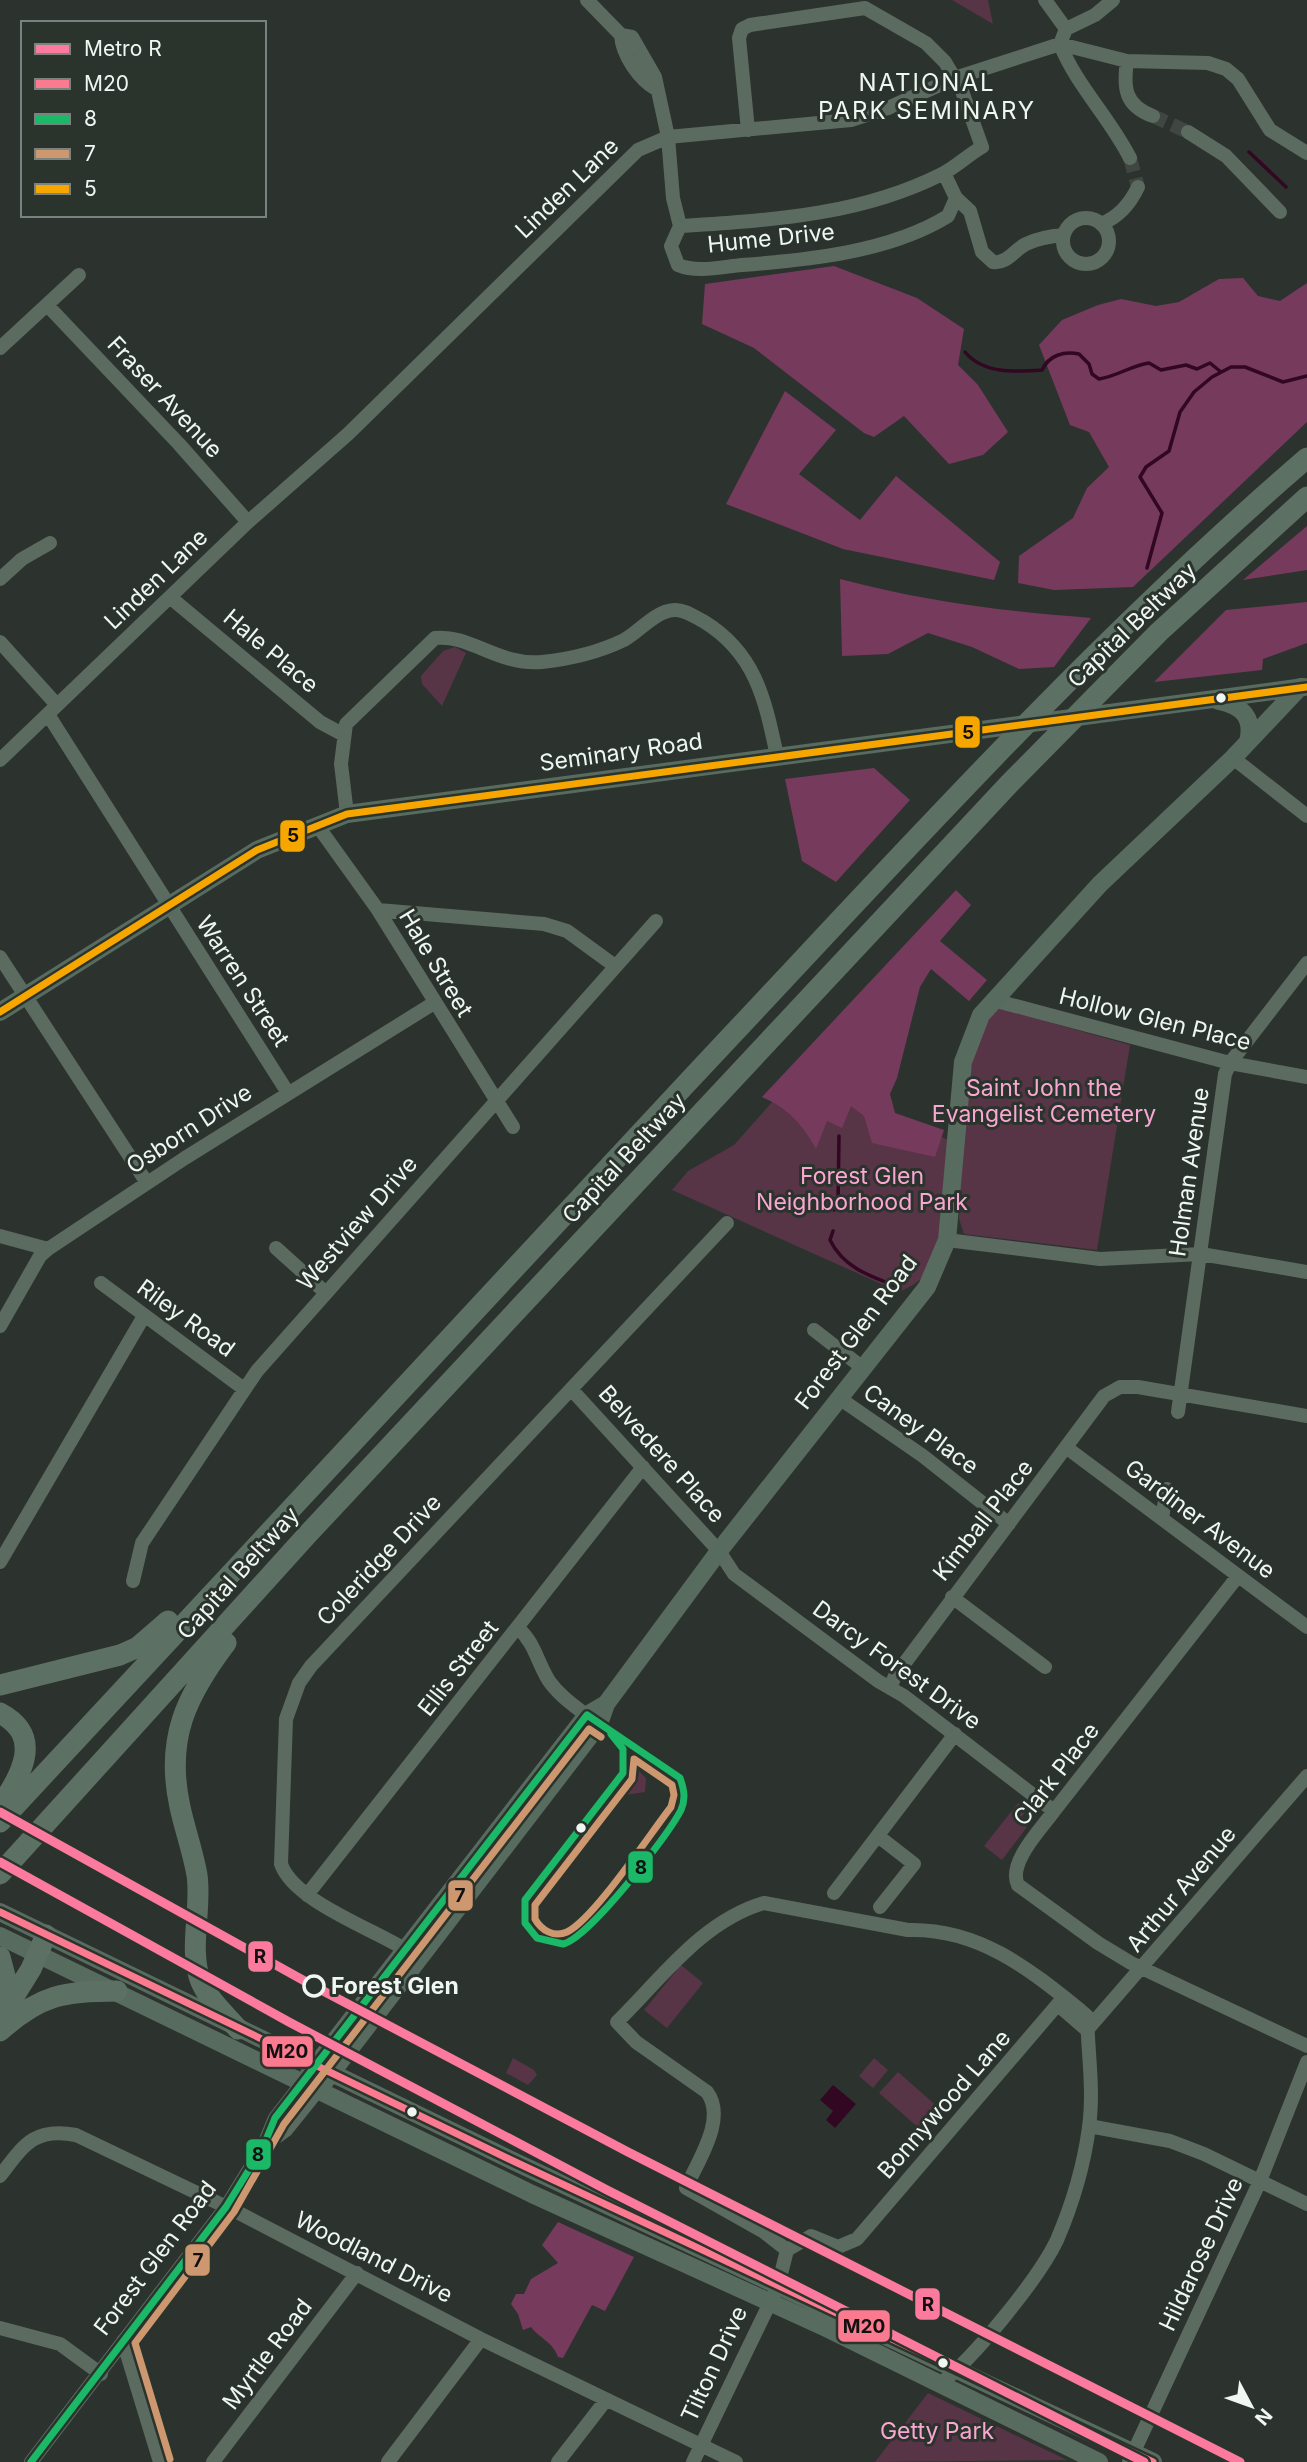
<svg xmlns="http://www.w3.org/2000/svg" width="1307" height="2462" viewBox="0 0 1307 2462" font-family="Inter,sans-serif">
<style>
.green{fill:#583447}
.forest{fill:#763b5c}
.water{fill:#320722}
.lines{fill:none;stroke-linecap:round;stroke-linejoin:round}
.stream{stroke:#320722;stroke-width:3.5}
.minor-tunnel{stroke:#404642;stroke-width:14;stroke-dasharray:14 7;stroke-linecap:butt}
.minor{stroke:#5b6b60;stroke-width:14}
.major{stroke:#586b5f;stroke-width:18}
.highway{stroke:#5c7164;stroke-width:21}
.bus-1-casing{stroke:#2a342d;stroke-width:12}
.bus-2-casing{stroke:#2a342d;stroke-width:12}
.bus-3-casing{stroke:#2a342d;stroke-width:12}
.bus-4-casing{stroke:#2a342d;stroke-width:12}
.bus-1{stroke:#fc7a8f;stroke-width:7}
.bus-2{stroke:#1ab867;stroke-width:7}
.bus-3{stroke:#cd976f;stroke-width:7}
.bus-4{stroke:#f7a600;stroke-width:7}
.metro-1-casing{stroke:#2a342d;stroke-width:14}
.metro-1{stroke:#fc7a9e;stroke-width:9}
.bus-dot{fill:#f0f6f2;stroke:#2a342d;stroke-width:2.5}
.stop-dot{fill:#2a342d;stroke:#f0f6f2;stroke-width:3.5}
.labels{text-anchor:middle;stroke-width:6;stroke-linejoin:round;paint-order:stroke}
.street-label{font-size:23px;fill:#f0f6f2;stroke:#2a342d}
.park-label{font-size:23px;fill:#f9a7d2;stroke:#2a342d}
.stop-label{font-size:23px;font-weight:bold;fill:#f0f6f2;stroke:#2a342d;text-anchor:start}
.neighbourhood-label{font-size:24px;letter-spacing:2px;fill:#f0f6f2;stroke:#2a342d}
.line-badge{stroke:#2a342d;stroke-width:2.5}
.pale-badge-label{font-size:19px;text-anchor:middle;font-weight:bold;fill:#111}
</style>
<rect width="100%" height="100%" fill="#2c322e"/>
<!-- green -->
<path class="green" d="M952,0H988L993,24Z
M455,647L466,653L442,706L422,684L421,676L443,651Z
M995,1007L1130,1045L1097,1250L964,1234L959,1219C964,1148 957,1069 995,1007Z
M797,1074L951,1141C947,1179 948,1242 926,1273C919,1283 909,1287 899,1292L672,1190L688,1171L734,1145Z
M637,1769L646,1778L645,1792L619,1796L534,1911L535,1902L542,1889Z
M1018,1803L1027,1810L1019,1820L1027,1827L1002,1860L984,1846Z
M681,1965L703,1983L667,2028L644,2010Z
M513,2058L534,2070L537,2075L528,2085L506,2073Z
M874,2058L888,2070L873,2088L859,2076Z
M898,2072L940,2109L921,2130L879,2093Z
M928,2393L1067,2460L875,2462Z"/>
<!-- forest -->
<path class="forest" d="M834,266L917,298L964,329L958,365L978,385L1008,432L983,455L949,464L904,416L874,437L864,433L754,348L702,324L705,284Z
M1243,278L1258,296L1280,301L1307,283V422L1133,587L1054,590L1018,583L1019,556L1073,518L1087,488L1109,467L1089,432L1070,425L1039,345L1062,320L1098,305L1121,299L1156,306L1179,302L1219,279Z
M785,391L836,430L799,474L860,520L896,476L1000,562L994,580L843,549L726,504Z
M1307,526V570L1243,580Z
M840,579C927,602 1002,611 1091,618L1054,667L1019,669L972,647L928,633L888,654L842,656Z
M1307,602V643L1263,659L1262,670L1154,682L1226,610Z
M874,768L910,800L836,882L802,861L785,779Z
M956,890L971,905L940,941L987,980L969,1001L931,969L920,987L897,1078L890,1094L895,1113L944,1130L935,1157L872,1143L864,1116L851,1106L842,1128L827,1121L816,1149C803,1125 788,1108 762,1097Z
M558,2222L634,2257L605,2311L592,2305L563,2358L558,2357C553,2342 539,2338 531,2327L523,2330L518,2314L511,2304L516,2294H524L531,2279L558,2263L542,2245Z"/>
<!-- water -->
<path class="water" d="M833,2085L856,2104L835,2128L826,2120L833,2111L820,2100Z"/>
<g class="lines">
<!-- stream -->
<path class="stream" d="M1249,152L1286,187
M965,352C983,374 1015,372 1042,370C1049,355 1064,351 1079,354L1089,364L1092,374L1099,379C1118,376 1130,366 1149,363L1161,370L1186,365L1197,369L1210,363L1221,372
M1147,568L1162,513L1140,477L1146,467L1169,451L1180,412L1194,392L1212,377L1231,367H1245L1283,382L1307,376
M834,1210L838,1204L839,1136
M833,1231L830,1240C843,1267 869,1276 896,1286"/>
<!-- minor-tunnel -->
<path class="minor-tunnel" d="M1153,116L1188,132
M1130,158L1138,187"/>
<!-- minor -->
<path class="minor" d="M587,0L621,35L632,37L655,77L668,137L673,198L680,226L671,246L678,265C697,273 721,267 742,265C808,260 890,252 948,216L956,198L944,173
M1045,0L1066,29
M621,35C622,55 639,79 656,89
M1060,44C1076,85 1110,118 1130,158
M1060,44L1066,29L1095,15L1113,0
M1127,61C1123,88 1125,106 1153,116
M1188,132L1226,156L1280,212
M956,198L970,211L982,252L993,262C1007,264 1014,250 1026,244C1038,238 1051,236 1064,235
M1063 241a23 23 0 1 1 46 0a23 23 0 1 1-46 0Z
M1101,224C1119,217 1130,204 1138,187
M680,226C770,220 859,216 942,174C956,167 968,155 982,147L962,91L945,62L926,43L865,8L750,25L742,29L739,38L748,130
M47,305L179,444L248,522
M0,348L79,275
M0,579L22,559L50,543
M171,598L320,722L344,735
M0,642L57,705
M49,716L288,1093
M1233,758L1307,816
M0,760L248,522L348,434L638,150L668,137L851,120L888,108L955,78L1060,44L1127,61L1208,63L1226,69L1238,79L1270,130L1307,153
M347,814L341,764L346,724L435,638C470,634 498,666 542,662C571,659 597,653 624,640C639,632 655,611 674,610C684,609 695,617 703,621C756,653 765,700 777,756
M317,825L378,910L513,1127
M378,910L544,924L567,931L615,966
M0,957L147,1183
M993,1000L1230,1063L1307,1077
M0,1236L48,1249
M947,1240L1100,1259L1201,1254L1307,1272
M276,1248L326,1293
M101,1283L244,1389
M0,1326L40,1256L48,1249L185,1158L434,1003
M814,1330L863,1368
M571,1389L719,1551L734,1574L878,1681L904,1696L1054,1811
M839,1398L923,1456L1009,1524
M1178,1412L1225,1074L1230,1063L1307,963
M1067,1448L1307,1627
M1162,1518L1167,1489
M0,1562L144,1316
M1238,1576L1054,1811C1042,1828 1007,1863 1018,1885L1098,1943L1131,1963L1307,2046
M133,1581L142,1543L257,1371L656,921
M952,1597L1045,1667
M518,1628C535,1643 537,1662 549,1681C561,1698 579,1709 595,1722
M890,1688L895,1676L1104,1396L1120,1387H1138L1307,1416
M878,1836L914,1864L880,1907
M834,1893L955,1734
M307,1895L643,1467
M406,1950C371,1928 294,1901 281,1864L286,1719L299,1683L311,1666L727,1223
M1058,2005L1087,2030
M1087,2030L1307,1776
M1089,2126L1170,2141L1204,2154L1307,2204
M264,2146L286,2130L319,2089
M0,2176C24,2145 34,2127 76,2135L239,2213L481,2339L736,2462
M787,2250L764,2232L686,2188C698,2160 727,2119 707,2092L636,2042L617,2022C661,1979 702,1921 764,1903L908,1930C978,1928 1028,1968 1080,2010L1087,2016C1088,2054 1094,2090 1089,2127C1084,2165 1072,2205 1057,2240C1039,2278 974,2358 940,2384
M0,2328L60,2344L101,2374
M123,2341L160,2462
M31,2462L226,2207L263,2147L275,2118L303,2082
M213,2462L357,2273
M388,2462L481,2339
M558,2462L606,2400
M693,2462L778,2286L787,2250L811,2236L838,2247L857,2239L1064,1997
M1129,2462L1260,2181L1307,2062"/>
<!-- major -->
<path class="major" d="M1219,701C1243,706 1254,718 1248,742
M0,1012L257,850L347,814L1304,687
M0,1912L509,2159L1153,2462
M0,1936L532,2194L822,2326L1099,2462
M309,2074L587,1715L606,1704
M319,2089L599,1724L606,1704L719,1551L927,1287L947,1240L963,1062L981,1015L1100,884L1233,758L1300,687"/>
<!-- highway -->
<path class="highway" d="M226,1643C186,1696 165,1739 180,1807C185,1830 193,1852 197,1875C202,1909 188,1950 201,1982C209,2000 225,2014 238,2029
M0,1685L120,1655L138,1647L168,1621
M0,1713C45,1737 20,1776 0,1807
M0,1822C242,1559 486,1297 731,1036C917,838 1100,636 1307,458
M0,1874L307,1535L1009,784L1159,632L1307,497
M0,1957L5,1976L0,1997
M0,2019L31,1969L46,1935
M0,2031C40,1995 64,1991 117,1991"/>
<!-- bus-1 casing -->
<g class="bus-1-casing">
<path id="bus-1" d="M0,1912L509,2159L1153,2462"/>
</g>
<!-- bus-2 casing -->
<g class="bus-2-casing">
<path id="bus-2" d="M31,2462L226,2207L263,2147L275,2118L587,1715L680,1778C684,1789 686,1799 681,1810C668,1836 589,1938 563,1944L537,1938L525,1923V1900L623,1773V1749L611,1734"/>
</g>
<!-- bus-3 casing -->
<g class="bus-3-casing">
<path id="bus-3" d="M634,1759L672,1785L674,1795L671,1807C650,1834 594,1919 567,1932C554,1938 541,1930 535,1919V1905L632,1779Z
M170,2459L135,2343L234,2212L284,2124L589,1729L601,1737"/>
</g>
<!-- bus-4 casing -->
<g class="bus-4-casing">
<path id="bus-4" d="M0,1012L257,850L347,814L1307,687"/>
</g>
<!-- bus-1 -->
<use href="#bus-1" class="bus-1"/>
<!-- bus-2 -->
<use href="#bus-2" class="bus-2"/>
<!-- bus-3 -->
<use href="#bus-3" class="bus-3"/>
<!-- bus-4 -->
<use href="#bus-4" class="bus-4"/>
<!-- metro-1 casing -->
<g class="metro-1-casing">
<path id="metro-1" d="M0,1812L310,1984L628,2152L1240,2462
M0,1862L289,2022L607,2190L1144,2462"/>
</g>
<!-- metro-1 -->
<use href="#metro-1" class="metro-1"/>
</g>
<!-- markers -->
<g class="bus-dot">
<circle cx="1221" cy="698" r="6"/>
<circle cx="581" cy="1828" r="6"/>
<circle cx="412" cy="2112" r="6"/>
<circle cx="943" cy="2363" r="6"/>
</g>
<circle class="stop-dot" cx="314" cy="1986" r="10"/>
<g class="labels">
<!-- street labels -->
<g class="street-label">
<text transform="translate(567 188) rotate(-44)" y="8">Linden Lane</text>
<text transform="translate(771 238) rotate(-6)" y="8">Hume Drive</text>
<text transform="translate(165 397) rotate(47)" y="8">Fraser Avenue</text>
<text transform="translate(156 579) rotate(-44)" y="8">Linden Lane</text>
<text transform="translate(1132 625) rotate(-44)" y="8">Capital Beltway</text>
<text transform="translate(271 651) rotate(40)" y="8">Hale Place</text>
<text transform="translate(621 752) rotate(-8)" y="8">Seminary Road</text>
<text transform="translate(436 963) rotate(59)" y="8">Hale Street</text>
<text transform="translate(243 981) rotate(57)" y="8">Warren Street</text>
<text transform="translate(1155 1019) rotate(14)" y="8">Hollow Glen Place</text>
<text transform="translate(189 1129) rotate(-33)" y="8">Osborn Drive</text>
<text transform="translate(624 1158) rotate(-47)" y="8">Capital Beltway</text>
<text transform="translate(1189 1172) rotate(-82)" y="8">Holman Avenue</text>
<text transform="translate(357 1223) rotate(-49)" y="8">Westview Drive</text>
<text transform="translate(186 1318) rotate(36)" y="8">Riley Road</text>
<text transform="translate(856 1332) rotate(-53)" y="8">Forest Glen Road</text>
<text transform="translate(921 1429) rotate(36)" y="8">Caney Place</text>
<text transform="translate(662 1454) rotate(48)" y="8">Belvedere Place</text>
<text transform="translate(1200 1519) rotate(37)" y="8">Gardiner Avenue</text>
<text transform="translate(983 1520) rotate(-52)" y="8">Kimball Place</text>
<text transform="translate(379 1560) rotate(-47)" y="8">Coleridge Drive</text>
<text transform="translate(238 1573) rotate(-48)" y="8">Capital Beltway</text>
<text transform="translate(897 1665) rotate(36)" y="8">Darcy Forest Drive</text>
<text transform="translate(458 1668) rotate(-52)" y="8">Ellis Street</text>
<text transform="translate(1056 1774) rotate(-52)" y="8">Clark Place</text>
<text transform="translate(1181 1889) rotate(-50)" y="8">Arthur Avenue</text>
<text transform="translate(944 2104) rotate(-49)" y="8">Bonnywood Lane</text>
<text transform="translate(1201 2254) rotate(-65)" y="8">Hildarose Drive</text>
<text transform="translate(374 2257) rotate(27)" y="8">Woodland Drive</text>
<text transform="translate(155 2258) rotate(-53)" y="8">Forest Glen Road</text>
<text transform="translate(267 2354) rotate(-53)" y="8">Myrtle Road</text>
<text transform="translate(714 2364) rotate(-65)" y="8">Tilton Drive</text>
</g>
<!-- park labels -->
<g class="park-label">
<text x="1044" y="1096">Saint John the<tspan x="1044" dy="26">Evangelist Cemetery</tspan></text>
<text x="862" y="1184">Forest Glen<tspan x="862" dy="26">Neighborhood Park</tspan></text>
<text x="937" y="2439">Getty Park</text>
</g>
<!-- stop labels -->
<g class="stop-label">
<text x="331" y="1994">Forest Glen</text>
</g>
<!-- neighbourhood labels -->
<g class="neighbourhood-label">
<text x="927" y="91">NATIONAL<tspan x="927" dy="28">PARK SEMINARY</tspan></text>
</g>
</g>
<g class="line-badge">
<rect x="954" y="715" width="27" height="34" rx="7" fill="#f7a600"/>
<rect x="279" y="819" width="27" height="34" rx="7" fill="#f7a600"/>
<rect x="627" y="1850" width="27" height="34" rx="7" fill="#1ab867"/>
<rect x="447" y="1879" width="27" height="33" rx="7" fill="#cd976f"/>
<rect x="247" y="1940" width="27" height="33" rx="7" fill="#fc7a9e"/>
<rect x="261" y="2035" width="53" height="33" rx="7" fill="#fc7a8f"/>
<rect x="245" y="2138" width="27" height="33" rx="7" fill="#1ab867"/>
<rect x="184" y="2243" width="27" height="34" rx="7" fill="#cd976f"/>
<rect x="914" y="2287" width="27" height="34" rx="7" fill="#fc7a9e"/>
<rect x="837" y="2309" width="54" height="34" rx="7" fill="#fc7a8f"/>
</g>
<g class="pale-badge-label">
<text x="968" y="739">5</text>
<text x="293" y="842">5</text>
<text x="641" y="1874">8</text>
<text x="460" y="1902">7</text>
<text x="260" y="1963">R</text>
<text x="287" y="2058">M20</text>
<text x="258" y="2161">8</text>
<text x="198" y="2267">7</text>
<text x="928" y="2311">R</text>
<text x="864" y="2333">M20</text>
</g>
<!-- legend -->
<rect x="21" y="21" width="245" height="196" fill="#2a342d" stroke="#79827c" stroke-width="2"/>
<rect x="35" y="44" width="35" height="10" fill="#fc7a9e" stroke="#79827c" stroke-width="2"/>
<text x="84" y="56" font-size="21" fill="#f0f6f2">Metro R</text>
<rect x="35" y="79" width="35" height="10" fill="#fc7a8f" stroke="#79827c" stroke-width="2"/>
<text x="84" y="91" font-size="21" fill="#f0f6f2">M20</text>
<rect x="35" y="114" width="35" height="10" fill="#1ab867" stroke="#79827c" stroke-width="2"/>
<text x="84" y="126" font-size="21" fill="#f0f6f2">8</text>
<rect x="35" y="149" width="35" height="10" fill="#cd976f" stroke="#79827c" stroke-width="2"/>
<text x="84" y="161" font-size="21" fill="#f0f6f2">7</text>
<rect x="35" y="184" width="35" height="10" fill="#f7a600" stroke="#79827c" stroke-width="2"/>
<text x="84" y="196" font-size="21" fill="#f0f6f2">5</text>
<!-- north arrow -->
<g transform="translate(1251 2406) rotate(131)" stroke="#2a342d" stroke-width="5" paint-order="stroke">
<path d="M0-5L12 26L0 18L-12 26Z" fill="#f0f6f2"/>
<text y="-10" font-size="19" font-weight="bold" text-anchor="middle" fill="#f0f6f2">N</text>
</g>
</svg>
